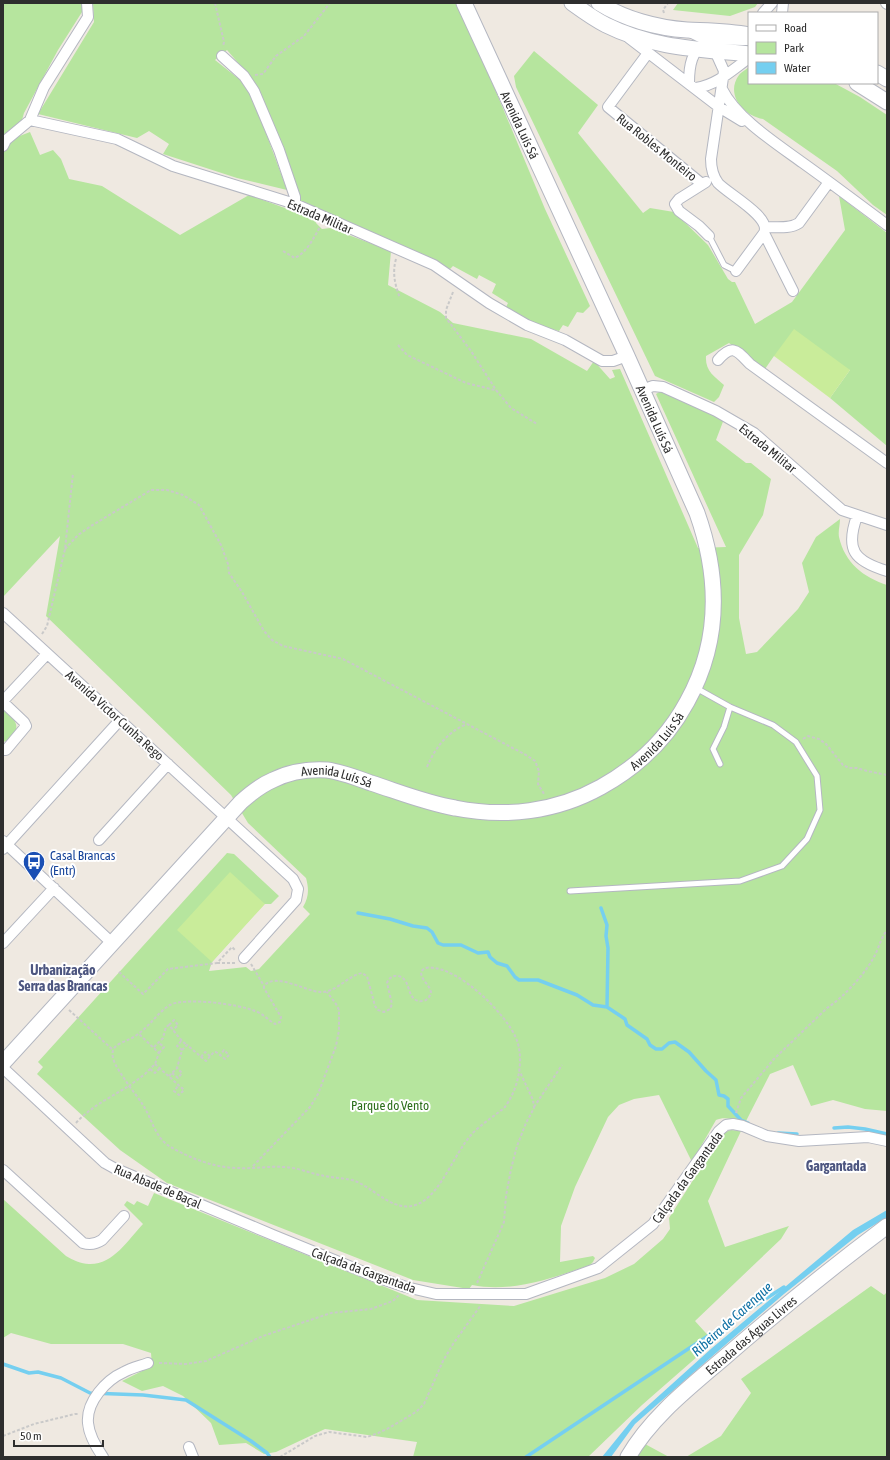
<svg xmlns="http://www.w3.org/2000/svg" width="890" height="1460" viewBox="0 0 890 1460" font-family="'Asap Condensed',sans-serif">
<style>
.green{fill:#b6e59e}
.pitch{fill:#c9ec9a}
.water{fill:#75cff0}
.lines{fill:none;stroke-linecap:round;stroke-linejoin:round}
.stream{stroke:#75cff0;stroke-width:3.5}
.lane-casing{stroke:#b4b7c1;stroke-width:7}
.street-casing{stroke:#b4b7c1;stroke-width:12}
.secondary-casing{stroke:#b4b7c1;stroke-width:17}
.path{stroke:#c9c9c9;stroke-width:2;stroke-dasharray:3 2;stroke-linecap:butt}
.lane{stroke:#fff;stroke-width:5}
.street{stroke:#fff;stroke-width:10}
.secondary{stroke:#fff;stroke-width:15}
.labels{text-anchor:middle;stroke-width:4;stroke-linejoin:round;paint-order:stroke}
.street-label{font-size:13px;fill:#2e2e2e;stroke:#fff}
.transit-label{font-size:13px;fill:#164399;stroke:#fff;text-anchor:start}
.park-label{font-size:13px;fill:#2c6e1b;stroke:#fff}
.neighbourhood-label{font-size:14px;font-weight:bold;fill:#4d5680;stroke:#fff}
.water-label{font-size:14px;font-style:italic;fill:#0d6fa3;stroke:#fff}
</style>
<rect width="100%" height="100%" fill="#efe9e1"/>
<!-- green -->
<path class="green" d="M3,3H82V12L58,50L24,113L17,137L30,132L40,155L53,150L61,159L69,179L102,186L180,235L249,195L282,207L314,217L316,223L322,229L330,228L391,251L388,285L440,312L453,323L531,339L587,371L594,361L610,379L615,377L612,370L620,369L698,548L726,547L656,394L661,391L724,419L716,440L746,463H751L771,479L763,515L739,555V618L746,654L757,652L798,609L809,592L802,563L816,537L840,519C840,525 838,531 839,537C845,563 863,577 887,585V1111L865,1109L833,1100L811,1106L793,1065L770,1074L745,1123C736,1120 725,1116 716,1120L692,1162L659,1095L634,1099L619,1105L608,1117L575,1187L561,1226L560,1262L593,1256L595,1258L593,1262L590,1265C553,1278 512,1293 472,1285L469,1289L413,1280L167,1183L120,1150L37,1074L43,1067L38,1062L227,853L234,854L279,896L271,904H264L212,962L209,971L246,967L251,971L259,969L310,914L303,907C309,897 309,889 306,878L248,823L231,795L46,616L60,536L3,597Z
M93,3H459L545,209L590,306L583,313L577,312L568,327L563,325L559,331L530,323L505,309L508,303L492,293L496,284L479,275L477,279L453,266L450,269L301,201L253,80L227,50L215,60L249,87L287,190L237,178L163,154L169,144L149,131L137,138L38,114L94,22Z
M678,3H758L755,7L730,16L673,10Z
M534,51L598,105L578,133L643,213L650,208L674,212L708,245L728,279L732,282H735L755,324L792,302L845,230L839,196L887,233V446L830,398L850,370L774,356L765,369L729,343L706,356C705,371 714,376 724,385L719,397L714,402L655,376L516,87L514,76Z
M749,67V83H834L860,97L887,115V215L873,205L837,171L763,119C743,116 725,94 739,75C741,72 746,70 749,67Z
M3,709C11,716 22,724 13,735C10,739 8,741 3,742Z
M731,1130L741,1131L708,1201L725,1247L789,1226L781,1239L695,1321L714,1342L642,1405L588,1457H413L417,1442L325,1429L276,1452L264,1454L246,1443L219,1445L211,1423L183,1396L163,1386L142,1391L122,1381L152,1366L151,1353L123,1344H51L11,1333L3,1338V1199L66,1256C73,1260 81,1264 89,1264C113,1265 128,1240 143,1224L124,1205L127,1201L134,1205L137,1201L148,1206L154,1193L417,1300L514,1306L605,1278L634,1264L663,1239L670,1229L669,1218L723,1133Z
M871,1286L884,1295L887,1292V1457H686L721,1436L751,1393L741,1379Z
M645,1444L669,1457H637Z"/>
<!-- pitch -->
<path class="pitch" d="M794,329L850,370L830,398L774,356Z
M230,872L265,904L212,962L177,930Z"/>
<!-- water -->
<path class="water" d="M887,1210V1217L858,1235L784,1294L716,1353L635,1424L611,1457H602L632,1420L712,1348L853,1230Z"/>
<g class="lines">
<!-- stream -->
<path class="stream" d="M601,908L607,925L606,936L608,948L607,1007
M358,913L390,919L413,926L427,928L432,932L438,943L443,945H461L478,953L488,952L490,957L497,963L507,966L515,977L519,980H538L577,995L593,1005L607,1007L625,1019L627,1025L647,1039L650,1045L656,1049H662L669,1043L675,1042L689,1052L706,1071L716,1080L719,1095L724,1096L728,1099V1106L741,1120L748,1123
M834,1128L848,1127L865,1129L887,1134
M778,1133L797,1134
M3,1364L29,1373L38,1372L61,1378L90,1393L143,1395L186,1400L251,1441L267,1453L270,1457
M526,1457L691,1347L784,1287"/>
<!-- lane casing -->
<g class="lane-casing">
<path id="lane" d="M709,236L724,265L736,271
M720,764L713,749L724,727L730,707
M570,891L740,881L782,866L807,839L820,810L817,776L796,742L773,725L730,707L696,688"/>
</g>
<!-- street casing -->
<g class="street-casing">
<path id="street" d="M886,3L887,4
M763,13L772,3
M782,13L783,3
M690,32L708,41L715,51L724,71L711,159C711,168 713,176 718,183C728,194 772,217 764,233L736,271
M629,38L719,107L742,121
M648,53L608,107L702,184
M222,56L244,76L254,91L279,150L295,197V204
M689,83C689,67 691,49 708,42C714,39 740,40 749,40
M696,88C717,85 732,70 749,58
M722,89C736,118 777,144 803,163C831,183 859,204 887,225
M30,120L44,87L88,17L87,3
M3,146L6,140L30,120L117,139L173,166L295,204L434,265L489,303L527,325L565,340L602,361H613L627,356
M706,182L679,199L675,204L679,211L699,226L709,236
M766,227C777,227 790,229 799,223L829,182
M764,233L793,291
M718,360C733,343 737,351 750,364L887,463
M642,390L653,386L663,387L716,411L754,433L842,510L887,525
M857,516C845,550 854,561 887,571
M3,613L293,879L298,889L296,900L244,958
M3,701L47,654
M3,702L24,722L26,726L6,750H3
M99,840L168,764
M3,841L112,943
M3,849L120,720
M3,943L54,888
M3,1068L105,1163L114,1168L273,1235L376,1277L406,1287L436,1294H526L598,1268L653,1224L719,1131L726,1125L733,1124L743,1126L767,1136L799,1141L868,1137L887,1141
M3,1170L83,1243C90,1245 96,1244 102,1240L124,1216
M189,1447L193,1457
M103,1457C96,1447 89,1435 88,1423C86,1402 106,1380 124,1372C131,1368 140,1366 148,1363"/>
</g>
<!-- secondary casing -->
<g class="secondary-casing">
<g id="secondary">
<path d="M572,3C583,11 594,19 606,25C652,48 698,49 749,54"/>
<path d="M599,3C624,19 657,28 687,30C708,31 729,31 749,35"/>
<path d="M877,73L887,79"/>
<path d="M857,83L887,102"/>
<path id="s1" d="M3,1063L241,802C251,793 261,785 273,780C289,772 309,769 327,770C342,772 357,778 371,783C399,792 426,803 455,808C505,818 556,812 601,787C637,767 667,739 687,702C721,641 720,578 697,513L627,356L464,3"/>
<path id="s2" d="M628,1457C651,1417 690,1387 725,1357C777,1312 831,1268 887,1226"/>
</g>
</g>
<!-- path -->
<path class="path" d="M215,3L224,42L223,47
M664,13L663,10L668,3
M255,75L263,74L276,56L304,36L330,3
M283,251L295,258C307,252 313,239 320,227
M396,259C392,273 395,285 400,298
M453,292L446,310V318L471,351L496,390L511,408L537,424
M398,345L407,355L466,383L495,390
M65,549L78,535L91,526L151,490H167L183,495L199,505L221,545L228,564L229,573L242,592L264,631L272,640L283,646L343,659L526,755L535,761L539,771L538,784L544,794
M42,634L47,626L65,549L73,473
M803,739L808,736L819,739L826,744L843,765L849,768H857L867,771L887,775
M427,767C435,748 447,732 467,724
M217,963H235
M251,964L264,986
M119,972L143,994L168,969L217,963L232,947L236,951
M69,1010L113,1050
M169,1025L174,1020L178,1025L173,1030
M181,1041L177,1046L182,1050
M154,1047L163,1038L166,1027L169,1025C175,1032 179,1039 187,1045
M159,1053L164,1047L159,1043
M201,1057L205,1052L210,1056
M155,1064L184,1090L179,1095L174,1091L179,1085
M150,1069L155,1073L160,1068
M172,1073L178,1078L182,1073L177,1068
M169,1076L177,1068L182,1050L187,1045L206,1061L214,1052H216L225,1059L229,1055L224,1050L220,1055
M534,1107L562,1065
M736,1113L741,1098L774,1059L827,1008C844,997 866,973 875,955C879,947 881,938 887,930
M76,1123C90,1107 111,1097 129,1086C134,1092 139,1099 143,1105C152,1119 155,1137 169,1146C189,1158 215,1168 238,1168C253,1169 268,1166 283,1167C297,1167 311,1174 325,1176C334,1178 343,1178 352,1180C373,1186 394,1215 418,1204C441,1194 454,1154 471,1135C480,1125 493,1117 504,1108C518,1091 525,1059 516,1038C505,1013 462,971 434,968C429,967 424,967 421,972C421,980 429,984 431,992C430,996 428,1000 423,1001C410,1003 410,989 406,982C401,973 390,974 387,983L392,1004L390,1009L384,1012L378,1010L375,1006L367,976L362,973C347,976 336,993 320,992C305,991 275,972 264,986V988L281,1017L280,1022L275,1024C268,1020 262,1013 255,1011C238,1004 185,997 170,1005C158,1012 150,1026 138,1034C132,1039 126,1040 119,1044C102,1053 123,1075 129,1086L145,1074L155,1064L159,1053L139,1034
M253,1166L310,1107L318,1094L336,1046L339,1030V1010L336,1004L327,992
M477,1283L504,1222L506,1196L511,1169L517,1146L526,1123L534,1108L533,1100L519,1070
M159,1363L186,1364L206,1361L263,1336L331,1313L371,1309L393,1301L399,1295
M3,1436L34,1424L75,1414H79
M280,1457L315,1436L329,1432L367,1437L376,1434L387,1429L416,1412L424,1404L443,1361L453,1344L481,1305"/>
<!-- lane -->
<use href="#lane" class="lane"/>
<!-- street -->
<use href="#street" class="street"/>
<!-- secondary -->
<use href="#secondary" class="secondary"/>
</g>
<!-- icons -->
<defs>
<g id="bus-pin" transform="scale(1.15)"><path d="M0 17L-7.5 6A9.5 9.5 0 1 1 7.5 6Z" fill="#1a4fb4" stroke="#fff"/><path d="M-5-6H5V4H4V6H2V4H-2V6H-4V4H-5ZM-3.5-4V0h7V-4ZM-3.5 1.2v1.5H-2V1.2ZM2 1.2v1.5H3.5V1.2Z" fill="#fff"/></g>
</defs>
<g fill-rule="evenodd">
<use href="#bus-pin" x="34" y="862"/>
</g>
<g class="labels">
<!-- street labels -->
<g class="street-label">
<text transform="translate(520 125) rotate(65)" y="5">Avenida Luís Sá</text>
<text transform="translate(657 147) rotate(39)" y="5">Rua Robles Monteiro</text>
<text transform="translate(320 216) rotate(23)" y="5">Estrada Militar</text>
<text transform="translate(655 419) rotate(66)" y="5">Avenida Luís Sá</text>
<text transform="translate(768 448) rotate(39)" y="5">Estrada Militar</text>
<text transform="translate(115 715) rotate(42)" y="5">Avenida Victor Cunha Rego</text>
<text dy="5" stroke="none"><textPath href="#s1" startOffset="805">Avenida Luís Sá</textPath></text>
<text dy="5" stroke="none"><textPath href="#s1" startOffset="458">Avenida Luís Sá</textPath></text>
<text transform="translate(687 1177) rotate(-54)" y="5">Calçada da Gargantada</text>
<text transform="translate(158 1186) rotate(23)" y="5">Rua Abade de Baçal</text>
<text transform="translate(364 1270) rotate(20)" y="5">Calçada da Gargantada</text>
<text dy="5" stroke="none"><textPath href="#s2" startOffset="174">Estrada das Águas Livres</textPath></text>
</g>
<!-- transit labels -->
<g class="transit-label">
<text x="50" y="860">Casal Brancas<tspan x="50" dy="15">(Entr)</tspan></text>
</g>
<!-- park labels -->
<g class="park-label">
<text x="390" y="1110">Parque do Vento</text>
</g>
<!-- neighbourhood labels -->
<g class="neighbourhood-label">
<text x="63" y="975">Urbanização<tspan x="63" dy="16">Serra das Brancas</tspan></text>
<text x="836" y="1171">Gargantada</text>
</g>
<!-- water labels -->
<g class="water-label">
<text transform="translate(732 1319) rotate(-42)" y="5">Ribeira de Carenque</text>
</g>
</g>
<!-- border -->
<rect width="890" height="1460" fill="none" stroke="#2e2e2e" stroke-width="8"/>
<!-- legend -->
<rect x="748" y="12" width="130" height="72" fill="#ffffff" stroke="#ababab"/>
<rect x="756" y="25" width="20" height="6" fill="#ffffff" stroke="#ababab"/>
<text x="784" y="32" font-size="12" fill="#2e2e2e">Road</text>
<rect x="756" y="42" width="20" height="12" fill="#b6e59e" stroke="#ababab"/>
<text x="784" y="52" font-size="12" fill="#2e2e2e">Park</text>
<rect x="756" y="62" width="20" height="12" fill="#75cff0" stroke="#ababab"/>
<text x="784" y="72" font-size="12" fill="#2e2e2e">Water</text>
<!-- scale -->
<path d="M14 1440v6h89v-6" fill="none" stroke="#2e2e2e" stroke-width="2"/>
<text x="20" y="1440" font-size="12" fill="#2e2e2e" stroke="#ffffff" stroke-width="3" paint-order="stroke">50 m</text>
</svg>
